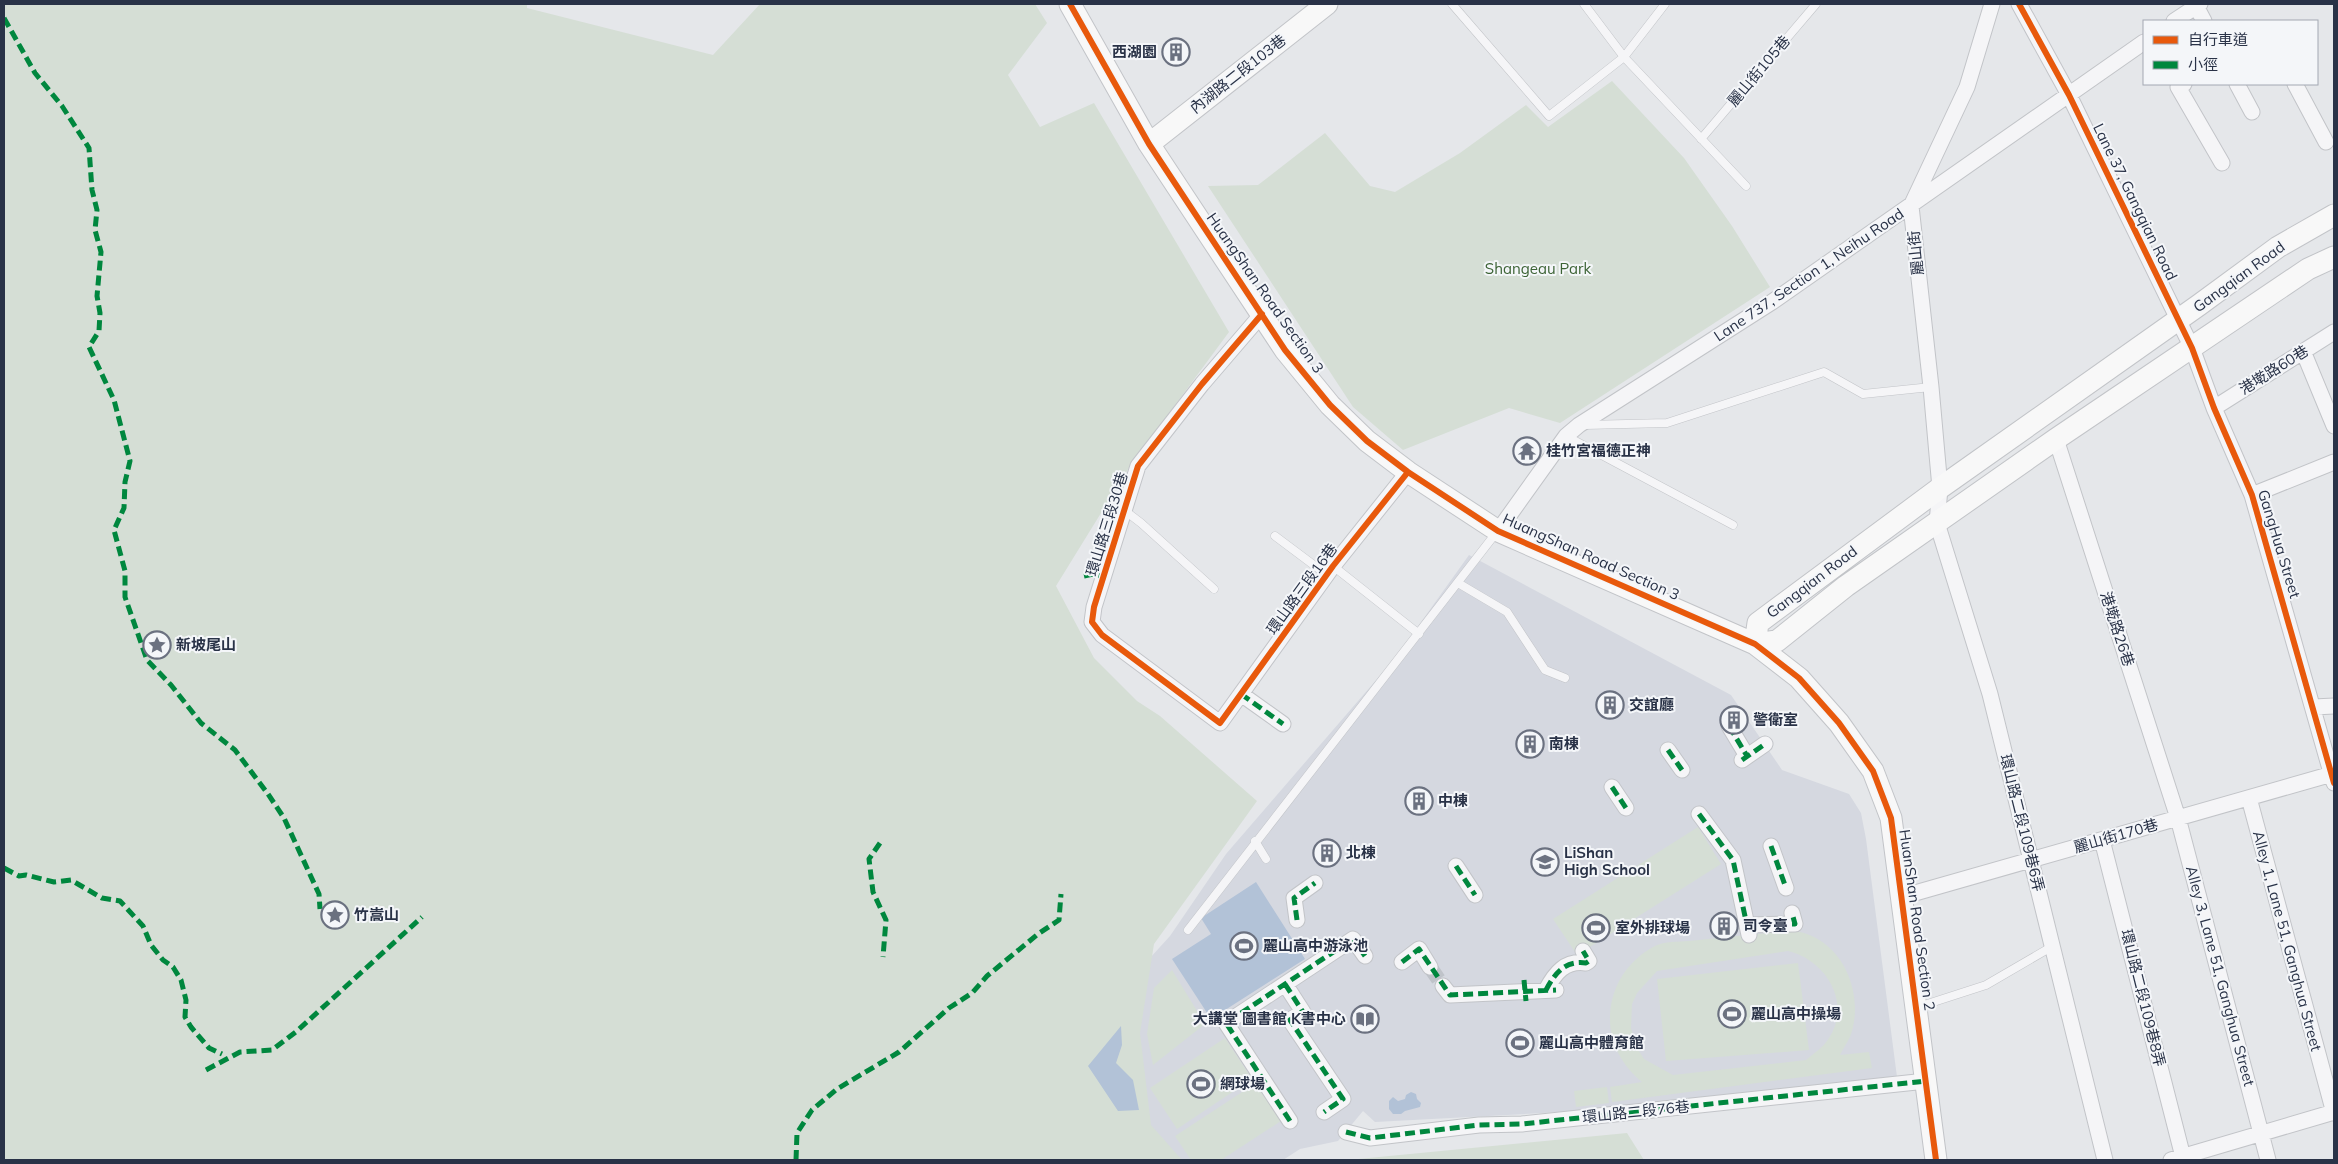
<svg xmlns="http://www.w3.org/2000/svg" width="2338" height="1164" viewBox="0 0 2338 1164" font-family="Mulish,'Noto Sans TC',sans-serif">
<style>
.built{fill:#d5d8e0}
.green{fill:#d5ded5;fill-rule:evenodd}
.water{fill:#b2c2d7}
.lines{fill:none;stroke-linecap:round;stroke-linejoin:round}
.street-tunnel{stroke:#bfc3c9;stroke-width:15;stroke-dasharray:15 8;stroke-linecap:butt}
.lane-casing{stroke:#c2c4c8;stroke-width:9}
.street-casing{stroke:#c2c4c8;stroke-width:17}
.secondary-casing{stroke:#c2c4c8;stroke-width:23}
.lane{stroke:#f5f5f7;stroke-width:8}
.street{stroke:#f5f5f7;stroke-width:15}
.secondary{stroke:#f8f8f8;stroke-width:21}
.quiet{stroke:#00873e;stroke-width:5;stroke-dasharray:10 5;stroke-linecap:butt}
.cycleway-casing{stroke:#f4f6f9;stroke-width:9}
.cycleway{stroke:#e8590c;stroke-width:6}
.labels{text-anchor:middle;stroke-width:4;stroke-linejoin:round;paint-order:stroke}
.poi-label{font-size:15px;font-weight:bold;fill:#293247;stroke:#f4f6f9;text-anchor:start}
.street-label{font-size:15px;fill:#293247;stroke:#f4f6f9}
.park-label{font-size:15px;fill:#3c6335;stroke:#f4f6f9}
</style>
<rect width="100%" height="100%" fill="#e5e7ea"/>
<!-- built -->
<path class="built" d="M1469,555L1731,695L1782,770L1849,794L1861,813L1866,839L1897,1077L1561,1112L1375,1122L1363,1111L1338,1141L1300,1149L1283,1160H1157L1079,1036L1170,936L1226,854L1396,657Z"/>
<!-- green -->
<path class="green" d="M4,4H527V8L713,55L760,4H1035L1047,23L1008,75L1040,127L1094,103L1229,332L1130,466L1056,586L1094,658L1137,701L1160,716L1257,801L1154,944L1140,1033L1151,1125L1182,1160H4Z
M1612,81L1684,158L1732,226L1770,287L1560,423L1509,408L1403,450L1353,407L1208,186L1258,185L1325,133L1370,186L1395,192L1460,153L1526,105L1548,127Z
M1698,827L1721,864L1577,955L1553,919Z
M1777,932C1784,932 1793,931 1800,932C1843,942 1863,992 1852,1031C1850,1039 1844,1047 1840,1055L1869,1052L1872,1068L1612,1102L1610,1087L1642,1082C1622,1066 1609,1042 1610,1016C1611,986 1628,960 1655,946C1664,941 1679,942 1689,941C1718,938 1747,935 1777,932ZM1788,951C1826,960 1852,1003 1829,1038C1823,1048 1814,1053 1806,1060L1673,1075L1644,1059L1637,1048L1631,1028L1632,1004L1637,993L1657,971Z
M1798,963L1809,1050L1666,1061L1657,979Z
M1172,970L1205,1024L1153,1065L1147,1034L1154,988Z
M1225,1038L1252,1079L1177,1129L1150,1088Z
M1256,1083L1281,1121L1221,1160H1191L1175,1136Z
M1607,1087L1609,1103L1576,1107L1574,1091Z
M1627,1133L1644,1160H1348Z"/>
<!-- water -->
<path class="water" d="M1256,882L1305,959L1211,1019L1172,959L1211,934L1201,918Z
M1121,1026L1122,1045L1116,1063L1133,1080L1139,1110L1118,1111L1088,1066Z
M1411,1092L1416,1094L1417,1099L1421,1103L1420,1107L1405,1111L1401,1114H1393L1389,1109V1101L1393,1097L1398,1101L1405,1099L1406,1095Z"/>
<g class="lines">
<!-- street-tunnel -->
<path class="street-tunnel" d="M1430,967L1443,986"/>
<!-- lane casing -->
<g class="lane-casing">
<path id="lane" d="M1452,4L1549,116L1624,57L1584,4
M1665,4L1624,57L1746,186
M1701,139L1816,4
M1585,425L1667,423L1824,372L1863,394L1931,387
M1566,436L1733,525
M1124,510L1141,523L1214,589
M1275,536L1327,575
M1333,566L1419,634
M1458,583L1507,612L1545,670L1565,678
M1255,841L1266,859
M1188,930L1496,533
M1918,1007L1986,985L2053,946"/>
</g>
<!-- street casing -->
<g class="street-casing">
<path id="street" d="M1992,4L1967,87L1911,206L1931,387L1940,488L1937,523L1990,694L2105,1160
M2019,4L2069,95L2192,348L2214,408L2252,495L2334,783
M2195,4L2204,21
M2174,21L2200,4
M2184,84L2178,87L2222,163
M2237,84L2252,112
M2295,84L2326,142
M1262,314L1202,384L1138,466L1094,607L1092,622L1102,635L1220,723L1333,566L1408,472
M2303,351L2334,426
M2214,408L2334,332
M2056,439L2178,818L2268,1160
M2252,495L2334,462
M1498,531L1566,436L1579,425L1772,302L2144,42
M1241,694L1283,724
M2314,707L2334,706
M1729,726L1747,756
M1668,750L1682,770
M1742,760L1765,744
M1612,787L1626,808
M2249,798L2334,1113
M1699,814L1733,860L1749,935
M2102,840L2183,1157
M1771,846L1786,888
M1456,866L1475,895
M1901,897L2332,774
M1297,920L1294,898L1315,883
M1747,925L1795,924L1792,913
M1402,962L1419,949L1430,967
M1285,984L1303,1012L1290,1020L1343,1099L1324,1112
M1443,986L1450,995L1556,990
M1546,990C1555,973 1565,960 1586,963L1589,961L1583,951
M1290,1121L1226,1023L1353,939L1365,956
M1346,1132L1370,1138L1479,1125L1522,1124L1926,1081
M2171,1160L2334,1112"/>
</g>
<!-- secondary casing -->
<g class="secondary-casing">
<path id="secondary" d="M1070,4L1149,144L1285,350L1330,405L1367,441L1408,472L1498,531L1755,644L1799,678L1839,723L1873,771L1891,818L1936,1160
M1149,144L1327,4
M1755,644L1758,623L1940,488L2199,305L2278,247L2334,215
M1755,644L1777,641L1846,586L2056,439L2308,269L2334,257"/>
</g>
<!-- lane -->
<use href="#lane" class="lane"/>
<!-- street -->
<use href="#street" class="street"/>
<!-- secondary -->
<use href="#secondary" class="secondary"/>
<!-- quiet -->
<path class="quiet" d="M4,18L35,73L62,106L89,148L92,190L97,210L95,230L101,252L97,296L100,313L99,331L89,347L114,400L130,461L125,482L124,508L114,530L125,571V597L147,660L171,685L201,723L235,750L268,794L284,818L319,894L320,909
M1084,576L1093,574L1103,577
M1241,694L1283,724
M1729,726L1747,756
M1668,750L1682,770
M1742,760L1765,744
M1612,787L1626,808
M1699,814L1733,860L1749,935
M880,843L869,859L873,892L886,920L883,957
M1771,846L1786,888
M1456,866L1475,895
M4,868L19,876L26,875L54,882L71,880L102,898L120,901L143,926L151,945L163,960L173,967L181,980L186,1000L185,1017L191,1027L209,1048L222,1054
M1297,920L1294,898L1315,883
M1747,925L1795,924L1792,913
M1402,962L1419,949L1450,995L1556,990
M1524,980L1526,1001
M1285,984L1303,1012L1290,1020L1343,1099L1324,1112
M1546,990C1555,973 1565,960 1586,963L1589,961L1583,951
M206,1070L240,1052L272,1050L297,1031L422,917
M1290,1121L1226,1023L1353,939L1365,956
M1346,1132L1370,1138L1479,1125L1522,1124L1926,1081
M796,1160L797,1133L812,1110L837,1089L899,1052L949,1008L972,993L987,976L1038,934L1059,920L1061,894"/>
<!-- cycleway casing -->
<g class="cycleway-casing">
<path id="cycleway" d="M1070,4L1149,144L1285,350L1330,405L1367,441L1408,472L1498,531L1755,644L1799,678L1839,723L1873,771L1891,818L1936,1160
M2019,4L2069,95L2192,348L2214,408L2252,495L2334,783
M1262,314L1202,384L1138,466L1094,607L1092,622L1102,635L1220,723L1333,566L1408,472"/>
</g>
<!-- cycleway -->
<use href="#cycleway" class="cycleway"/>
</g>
<!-- icons -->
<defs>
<g id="building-ring" transform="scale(1.4375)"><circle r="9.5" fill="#f4f6f9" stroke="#6b7180" stroke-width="1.5"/><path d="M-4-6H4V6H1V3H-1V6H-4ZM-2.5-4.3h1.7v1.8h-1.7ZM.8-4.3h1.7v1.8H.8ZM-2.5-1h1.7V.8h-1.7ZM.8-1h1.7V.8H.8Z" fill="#6b7180"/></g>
<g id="temple-ring" transform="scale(1.4375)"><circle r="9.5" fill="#f4f6f9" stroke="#6b7180" stroke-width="1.5"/><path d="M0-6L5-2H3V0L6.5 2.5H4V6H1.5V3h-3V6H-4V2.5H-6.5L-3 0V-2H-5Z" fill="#6b7180"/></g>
<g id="sight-ring" transform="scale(1.4375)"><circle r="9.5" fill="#f4f6f9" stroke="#6b7180" stroke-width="1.5"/><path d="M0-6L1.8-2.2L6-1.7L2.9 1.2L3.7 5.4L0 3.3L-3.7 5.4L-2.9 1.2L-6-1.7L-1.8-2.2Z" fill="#6b7180"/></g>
<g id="school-ring" transform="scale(1.4375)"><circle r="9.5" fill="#f4f6f9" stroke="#6b7180" stroke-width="1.5"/><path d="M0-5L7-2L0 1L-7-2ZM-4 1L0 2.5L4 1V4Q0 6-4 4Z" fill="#6b7180"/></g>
<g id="stadium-ring" transform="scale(1.4375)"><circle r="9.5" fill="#f4f6f9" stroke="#6b7180" stroke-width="1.5"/><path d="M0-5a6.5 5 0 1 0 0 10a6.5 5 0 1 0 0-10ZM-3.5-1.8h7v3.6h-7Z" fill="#6b7180"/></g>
<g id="library-ring" transform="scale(1.4375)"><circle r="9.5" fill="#f4f6f9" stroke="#6b7180" stroke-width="1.5"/><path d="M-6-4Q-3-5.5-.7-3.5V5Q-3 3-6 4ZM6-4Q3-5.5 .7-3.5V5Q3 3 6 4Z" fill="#6b7180"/></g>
</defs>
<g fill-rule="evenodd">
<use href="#building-ring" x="1176" y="52"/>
<use href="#temple-ring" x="1527" y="451"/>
<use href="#sight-ring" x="157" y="645"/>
<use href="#building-ring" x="1610" y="705"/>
<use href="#building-ring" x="1734" y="720"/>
<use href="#building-ring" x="1530" y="744"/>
<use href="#building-ring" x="1419" y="801"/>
<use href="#building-ring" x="1327" y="853"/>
<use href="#school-ring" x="1545" y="862"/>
<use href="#sight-ring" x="335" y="915"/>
<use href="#building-ring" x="1724" y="926"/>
<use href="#stadium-ring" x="1596" y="928"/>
<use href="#stadium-ring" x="1244" y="946"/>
<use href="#stadium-ring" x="1732" y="1014"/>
<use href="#library-ring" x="1365" y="1019"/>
<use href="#stadium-ring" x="1520" y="1043"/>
<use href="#stadium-ring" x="1201" y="1084"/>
</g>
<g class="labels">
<!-- poi labels -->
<g class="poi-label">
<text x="1157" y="57" text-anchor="end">西湖園</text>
<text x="1546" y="456">桂竹宮福德正神</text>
<text x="176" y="650">新坡尾山</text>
<text x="1629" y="710">交誼廳</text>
<text x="1753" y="725">警衛室</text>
<text x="1549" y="749">南棟</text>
<text x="1438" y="806">中棟</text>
<text x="1346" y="858">北棟</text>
<text x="1564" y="858">LiShan<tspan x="1564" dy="17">High School</tspan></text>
<text x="354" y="920">竹嵩山</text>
<text x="1743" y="931">司令臺</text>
<text x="1615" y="933">室外排球場</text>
<text x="1263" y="951">麗山高中游泳池</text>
<text x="1751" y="1019">麗山高中操場</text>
<text x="1346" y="1024" text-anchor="end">大講堂 圖書館 K書中心</text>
<text x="1539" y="1048">麗山高中體育館</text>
<text x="1220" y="1089">網球場</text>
</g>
<!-- street labels -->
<g class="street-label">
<text transform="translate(1759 71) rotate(-50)" y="5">麗山街105巷</text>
<text transform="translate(1238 74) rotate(-38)" y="5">內湖路二段103巷</text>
<text transform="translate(2135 202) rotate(64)" y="5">Lane 37, Gangqian Road</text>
<text transform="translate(1916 253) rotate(-96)" y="5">麗山街</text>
<text transform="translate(1809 275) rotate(-34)" y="5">Lane 737, Section 1, Neihu Road</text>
<text transform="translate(2239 277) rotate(-36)" y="5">Gangqian Road</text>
<text transform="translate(1265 293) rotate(55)" y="5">HuangShan Road Section 3</text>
<text transform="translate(2274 370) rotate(-32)" y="5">港墘路60巷</text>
<text transform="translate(1107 524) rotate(-73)" y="5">環山路三段30巷</text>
<text transform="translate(2279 544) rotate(73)" y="5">GangHua Street</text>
<text transform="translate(1591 557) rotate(24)" y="5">HuangShan Road Section 3</text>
<text transform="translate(1812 582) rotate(-37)" y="5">Gangqian Road</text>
<text transform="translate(1302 589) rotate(-54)" y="5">環山路三段16巷</text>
<text transform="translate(2117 629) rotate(72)" y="5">港墘路26巷</text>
<text transform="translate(2022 823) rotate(76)" y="5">環山路二段109巷6弄</text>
<text transform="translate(2116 836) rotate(-16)" y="5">麗山街170巷</text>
<text transform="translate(1917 920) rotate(82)" y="5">HuanShan Road Section 2</text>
<text transform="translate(2287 941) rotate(75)" y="5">Alley 1, Lane 51, Ganghua Street</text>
<text transform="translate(2220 976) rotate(75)" y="5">Alley 3, Lane 51, Ganghua Street</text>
<text transform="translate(2143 998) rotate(76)" y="5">環山路二段109巷8弄</text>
<text transform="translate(1636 1112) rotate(-6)" y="5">環山路二段76巷</text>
</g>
<!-- park labels -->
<g class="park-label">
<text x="1538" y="274">Shangeau Park</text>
</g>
</g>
<!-- border -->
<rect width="2338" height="1164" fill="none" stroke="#293247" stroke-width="10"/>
<!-- legend -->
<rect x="2143" y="20" width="175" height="65" fill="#f4f6f9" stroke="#a3a8b2"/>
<rect x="2153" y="36" width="25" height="8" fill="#e8590c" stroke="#a3a8b2"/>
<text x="2188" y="45" font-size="15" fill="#293247">自行車道</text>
<rect x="2153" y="61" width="25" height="8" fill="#00873e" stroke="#a3a8b2"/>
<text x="2188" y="70" font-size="15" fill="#293247">小徑</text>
</svg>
